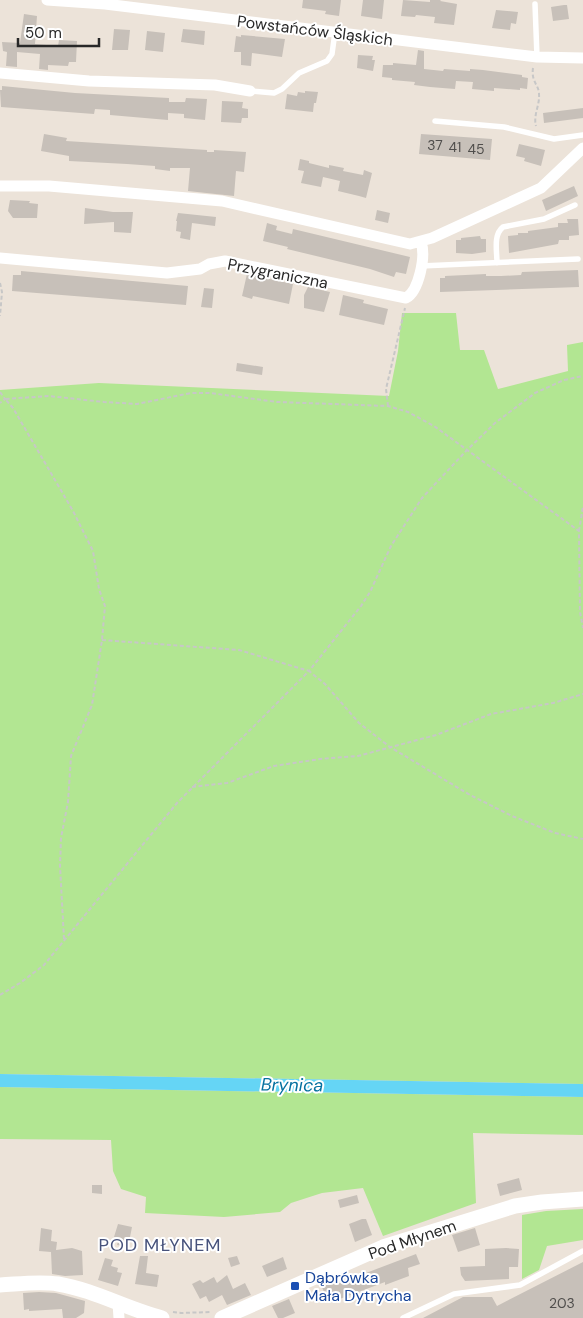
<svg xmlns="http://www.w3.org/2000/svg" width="583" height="1318" viewBox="0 0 583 1318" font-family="'DM Sans',sans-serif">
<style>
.green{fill:#b2e692}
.water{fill:#65d5f5}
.building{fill:#c7c0b9}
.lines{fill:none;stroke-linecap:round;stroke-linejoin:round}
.path{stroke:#c7c7c7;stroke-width:2;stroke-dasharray:4 2.5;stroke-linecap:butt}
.lane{stroke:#fff;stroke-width:5.5}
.street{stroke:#fff;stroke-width:11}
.secondary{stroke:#fff;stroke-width:15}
.transit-dot{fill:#1a4fb4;stroke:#fff;stroke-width:2}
.labels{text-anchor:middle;stroke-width:4;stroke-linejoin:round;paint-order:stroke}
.number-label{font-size:14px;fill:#504e4c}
.street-label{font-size:16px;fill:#282828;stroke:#fff}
.transit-label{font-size:16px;fill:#164399;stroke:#fff;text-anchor:start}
.water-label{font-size:18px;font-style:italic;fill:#0571a0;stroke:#fff}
.neighbourhood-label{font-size:18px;letter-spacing:1px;fill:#47527b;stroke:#fff}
</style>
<rect width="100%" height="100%" fill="#ece3d9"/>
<!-- green -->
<path class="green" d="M402,313H456L460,350H484L498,389L568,371L567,345L583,342V1084L0,1074V390L99,383L389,396L398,351Z
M0,1087L583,1097V1135L473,1133L476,1203L383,1236L363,1188L322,1193L291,1203L280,1212L224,1217L145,1213L146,1197L121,1189L113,1171L111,1140L0,1139Z
M583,1209V1240L547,1246L539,1270L522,1279V1215L546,1211Z"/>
<!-- water -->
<path class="water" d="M0,1074L583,1084V1097L0,1087Z"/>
<!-- building -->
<path class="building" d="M303,0H341L339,16L325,14L326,11L302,8Z
M363,0H384L382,19L361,16Z
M403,0L430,2V0H441L440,1L457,4L454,25L434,23L435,17L416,15L415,17L401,16Z
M564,5H567L569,19L553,21L551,7Z
M496,10L518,12L516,24L511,23L510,30L492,28Z
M24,14L37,16L35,44L58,46L59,40L77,41L76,62H69L68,66L48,65V70L39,69L40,54L17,52V67L6,66L7,52L3,51L2,42L20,43Z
M114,29L130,30L128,50H112Z
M183,29L205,31L204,45L181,42Z
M147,31L165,33L163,52L145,50Z
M241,35L285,39L282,57L252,53L251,66L241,65V52H234L236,36L241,37Z
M418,50L424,51V69L443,71L444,69L470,71V69L483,70L522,75V77L528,78L527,89L520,88V90L494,88V91L472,89L473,82L456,81L455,89L430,87L414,85L415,82L392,80V78L382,77L383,65H393V63L416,65Z
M358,55L373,56L372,60H375L373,71L357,68Z
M2,86L75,93L169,98V102H185L186,98L207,99L205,120L184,118V114L168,113V120L110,115V110L95,109L94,114L1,107L0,90H2Z
M305,91L318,92L316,103H314L313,112L285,109L287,94L297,96L298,92L305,93Z
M222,101L243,102L242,108L248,109V118H242L241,123L221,122Z
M583,108V118L544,123L543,113Z
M44,134L67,138L66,141L207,150V152H214V150L246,152L244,172L236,171L234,196L188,191L190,168H170V171L155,169V166L127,164L69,161V156L41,151Z
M421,134L492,139L490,160L419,154Z
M519,144L545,150L541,166L524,161L525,158L516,156Z
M300,159L309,161V163L329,168V165L344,168L343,171L363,175L364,170L372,173L366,198L359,196V192V196L338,191L340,181L323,177L321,187L301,183L304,171L298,170Z
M574,186L578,196L546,211L542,200Z
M10,200L30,201L29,203L38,204L37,218H13L8,211Z
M85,208L113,212H133L131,233L114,232V222L84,224Z
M377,210L390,213L388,223L375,220Z
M178,213L216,217L215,226L192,223L190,240L180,238L181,232L176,231L177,221H176Z
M567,219H578L579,235L569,236V240H559L558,244L509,253L508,236L518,235V233H528V231L558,227V223H568Z
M267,223L277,226L276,230L292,234L293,229L410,257L406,274L396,272L394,277L370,269L287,249L288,247L263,241Z
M480,236L481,239H486V252L472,254L456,253V240H461V238Z
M578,270L579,287L440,292V278H445V276L486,274V276H501L521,275L522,272Z
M21,271L188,286L186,305L12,291L13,275H21Z
M247,274L293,284L289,304L253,296L252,299L242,296Z
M308,287L330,292L324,312L304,308V295Z
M204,288L214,289L212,308L201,307Z
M343,295L364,300L363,303L388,309L384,325L339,315Z
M237,363L263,367L262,375L236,371Z
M519,1178L522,1190L500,1196L497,1184Z
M92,1185H102V1194L92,1193Z
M357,1195L359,1203L340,1208L338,1200Z
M362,1219H366L372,1235L355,1242L349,1224Z
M118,1224L132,1227L128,1247L117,1245L119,1238L114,1237Z
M41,1228L52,1230L51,1241L57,1242L56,1250L72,1248L82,1251L83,1275L65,1276L52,1274L51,1252L39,1251Z
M475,1228L480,1245L458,1252L452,1235Z
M506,1248L519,1249L518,1267H509V1279L465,1281L461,1275L460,1267L485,1266V1249Z
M416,1254L420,1264L408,1268L409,1276L385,1285V1282L329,1303L321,1285L335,1278L337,1284Z
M140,1256H148L146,1273L159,1275L157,1287L135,1284Z
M237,1256L240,1264L231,1267L228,1258Z
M283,1257L287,1269L267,1277L262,1266Z
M105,1258L113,1260L111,1266L118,1268L117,1272L122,1273L118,1286L98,1280Z
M583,1262V1318H423L463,1297H492L497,1306Z
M227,1275L233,1289L245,1283L251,1295L227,1305L222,1295L209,1302L206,1296L200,1299L192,1284L200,1280L203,1283L214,1277L217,1283Z
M39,1292L56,1293L85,1301L84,1313L76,1318H63L62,1309L29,1311V1309L24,1310L23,1293Z
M289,1299L295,1313L283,1318H278L272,1306Z"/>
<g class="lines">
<!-- path -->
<path class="path" d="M533,68C531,82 539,85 539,94C540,105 533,115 536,126
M0,283L2,292L0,316
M0,392L5,399L0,403
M388,406L386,389L405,308
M579,531L583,506
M102,640L239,650L309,671L361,606L370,592L391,546L422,498L467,450L495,423L535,393L564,380L583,376
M192,787L227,783L274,766L320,759L358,756L436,735L491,714L553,703L583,694
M64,939L60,866L61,838L68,802L71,756L92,705L102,640L105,606L99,589L93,551L73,511L13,408L5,399L49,396L104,402L137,404L191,393H210L277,402L388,406L408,412L434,426L579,531L580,612L583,628
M0,995L20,983L44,965L177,803L309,671L325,684L359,723L390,747L470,795L512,816L555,833L583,839
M173,1312L181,1313L210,1312"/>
<!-- lane -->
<path class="lane" d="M535,4L537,57
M250,91L274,93L282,89L299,73L327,61L332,54L335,32
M435,121L504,127L554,139L583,135
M497,263C497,251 493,235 503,227L544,219L575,205
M421,266L578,259
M403,1318L454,1294L520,1285L583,1251"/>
<!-- street -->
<path class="street" d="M47,0L105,4L537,57L583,58
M0,73L89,81L215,85L250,91
M0,186H49L222,201L410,244L432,238L541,188L583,148
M0,258L167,273L200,269L209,264L225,261L406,298C419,291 426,256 421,242
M118,1303L119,1318"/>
<!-- secondary -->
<path class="secondary" d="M0,1285C19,1284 39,1281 58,1284C94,1290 127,1309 162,1318
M222,1318L383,1247L515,1206L542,1202L583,1199"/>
</g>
<!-- markers -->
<rect class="transit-dot" x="290" y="1281" width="10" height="10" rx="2.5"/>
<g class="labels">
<!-- number labels -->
<g class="number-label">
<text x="435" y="150">37</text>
<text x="455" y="152">41</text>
<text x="476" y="154">45</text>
<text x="562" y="1308">203</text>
</g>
<!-- street labels -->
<g class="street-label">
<text transform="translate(315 30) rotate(7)" y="6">Powstańców Śląskich</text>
<text transform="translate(278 273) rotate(11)" y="6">Przygraniczna</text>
<text transform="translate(412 1239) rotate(-19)" y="6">Pod Młynem</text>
</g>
<!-- transit labels -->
<g class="transit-label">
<text x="305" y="1283">Dąbrówka<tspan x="305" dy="18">Mała Dytrycha</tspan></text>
</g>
<!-- water labels -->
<g class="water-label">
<text transform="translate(292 1085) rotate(1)" y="6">Brynica</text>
</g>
<!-- neighbourhood labels -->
<g class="neighbourhood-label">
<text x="160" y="1251">POD MŁYNEM</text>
</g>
</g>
<!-- scale -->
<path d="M18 38v8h81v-8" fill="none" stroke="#282828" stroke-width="2.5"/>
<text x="25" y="38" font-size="15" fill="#282828" stroke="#ffffff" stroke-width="4" paint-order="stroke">50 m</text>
</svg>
